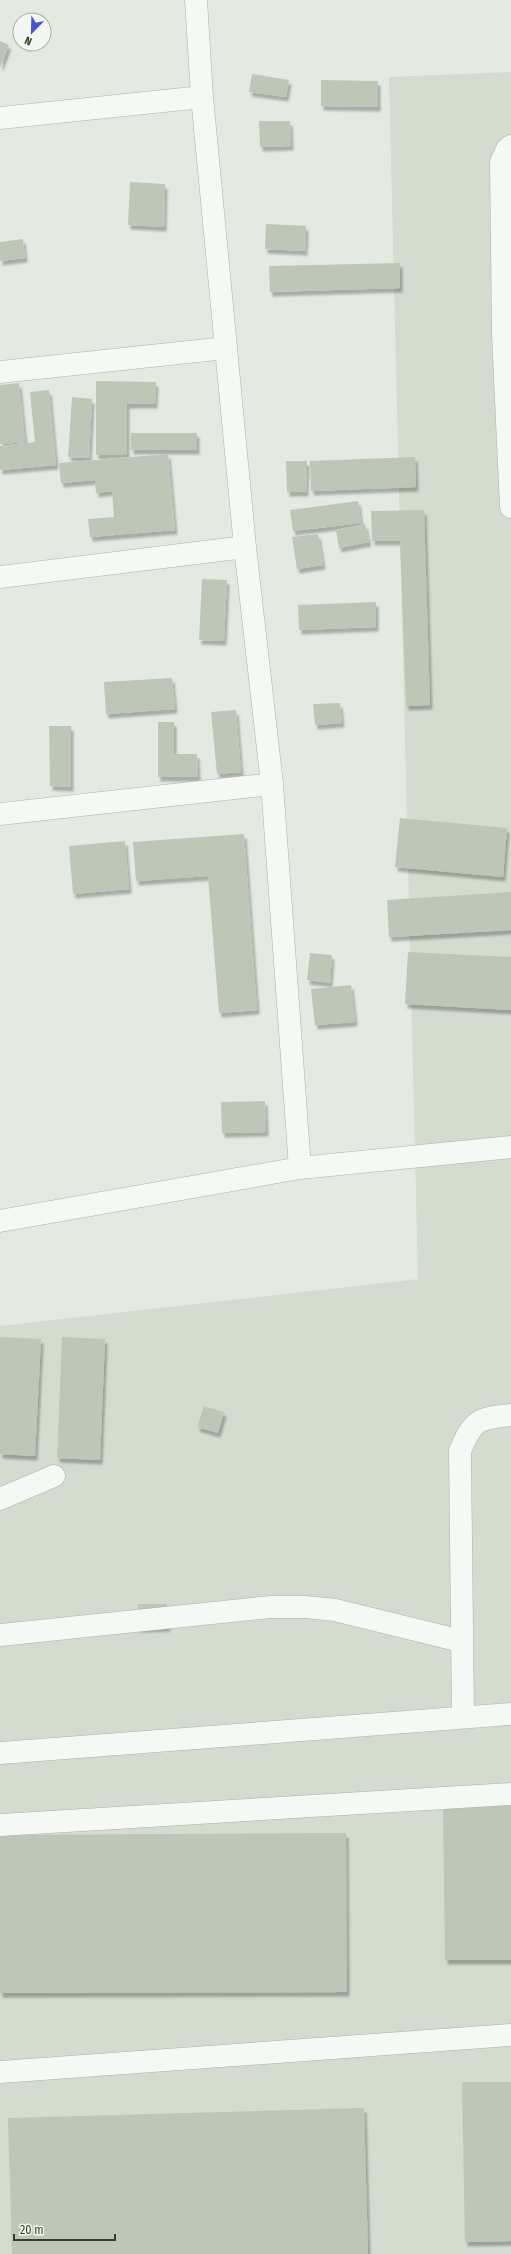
<svg xmlns="http://www.w3.org/2000/svg" width="511" height="2254" viewBox="0 0 511 2254" font-family="'Fira Sans Condensed',sans-serif">
<style>
.built{fill:#d3dccf}
.building{fill:#bdc7b8;filter:url(#shadow)}
.lines{fill:none;stroke-linecap:round;stroke-linejoin:round}
.minor-casing{stroke:#abb4a6;stroke-width:23}
.minor{stroke:#f5f8f4;stroke-width:22}
</style>
<defs>
<filter id="shadow"><feDropShadow dx="2.5" dy="4.5" stdDeviation="1" flood-color="#0004"/></filter>
</defs>
<rect width="100%" height="100%" fill="#e4eae1"/>
<!-- built -->
<path class="built" d="M511,72V2254H0V1326L418,1279L389,77Z"/>
<!-- building -->
<path class="building" d="M0,41L9,45L0,68Z
M252,74L289,80L286,97L249,92Z
M321,80L378,81V107L321,106Z
M259,121H290L291,146L260,147Z
M130,182L165,184L164,227L128,225Z
M266,224L306,226L305,251L265,249Z
M23,239L25,258L0,261V242Z
M400,263V288L270,292L269,266Z
M96,381L156,382L155,404H127V454L96,455Z
M19,383L25,442L0,444V385Z
M49,390L56,465L0,470V446L35,442L30,392Z
M72,397L92,399L89,458L68,457Z
M131,433H197V450H131Z
M168,454L175,530L90,537L88,519L114,517L112,491L96,493L95,480L61,483L59,463Z
M415,457L416,487L311,491L310,461Z
M286,461H307L306,492H287Z
M358,501L361,523L293,531L290,510Z
M424,510L430,705L406,706L400,541H372L371,511Z
M365,524L369,542L339,548L336,530Z
M318,534L323,565L297,569L292,537Z
M202,579L227,580L224,641L199,640Z
M376,602V627L299,630L298,605Z
M172,678L175,709L106,714L104,682Z
M340,703L342,723L315,725L313,704Z
M236,710L241,772L217,774L211,712Z
M158,722H174V754H197L198,777H158Z
M49,726H71V787L50,786Z
M400,818L507,828L503,877L395,867Z
M244,834L257,1010L219,1013L208,876L136,881L133,842Z
M125,841L129,889L73,894L69,846Z
M511,892V930L389,937L387,900Z
M408,952L511,957V1010L405,1004Z
M310,953L332,955L330,983L307,980Z
M351,985L355,1022L315,1025L311,989Z
M265,1101L266,1132L222,1133L221,1102Z
M0,1337L41,1339L35,1456L0,1454Z
M62,1337L105,1339L100,1460L57,1458Z
M204,1406L224,1412L218,1433L197,1427Z
M138,1604H167L168,1627L138,1628Z
M443,1803H511V1960H445Z
M346,1833L347,1992L0,1993V1835Z
M462,2082H511V2241L465,2242Z
M364,2108L368,2254H12L8,2118Z"/>
<g class="lines">
<!-- minor casing -->
<g class="minor-casing">
<path id="minor" d="M196,0L202,97L226,348L245,547L272,784L300,1168
M0,118L202,97
M0,372L226,348
M511,507L503,335L501,162L507,149L511,146
M0,577L245,547
M0,814L272,784
M0,1221L300,1168L511,1147
M0,1499L54,1476
M0,1635L270,1607H306L335,1610L461,1641
M463,1717L460,1451C473,1420 478,1418 511,1415
M0,1753L511,1714
M0,1825L511,1794
M0,2072L511,2035"/>
</g>
<!-- minor -->
<use href="#minor" class="minor"/>
</g>
<!-- north arrow -->
<g transform="translate(32 32) rotate(203)"><circle r="19" fill="#f3f7f1" stroke="#a5afa1"/>
<path d="M0-3L7 15L0 10L-7 15Z" fill="#4355d1"/>
<text y="-6" font-size="11" font-weight="bold" text-anchor="middle" fill="#314229">N</text>
</g>
<!-- scale -->
<path d="M14 2234v6h101v-6" fill="none" stroke="#314229" stroke-width="2"/>
<text x="20" y="2234" font-size="12" fill="#314229" stroke="#f3f7f1" stroke-width="3" paint-order="stroke">20 m</text>
</svg>
